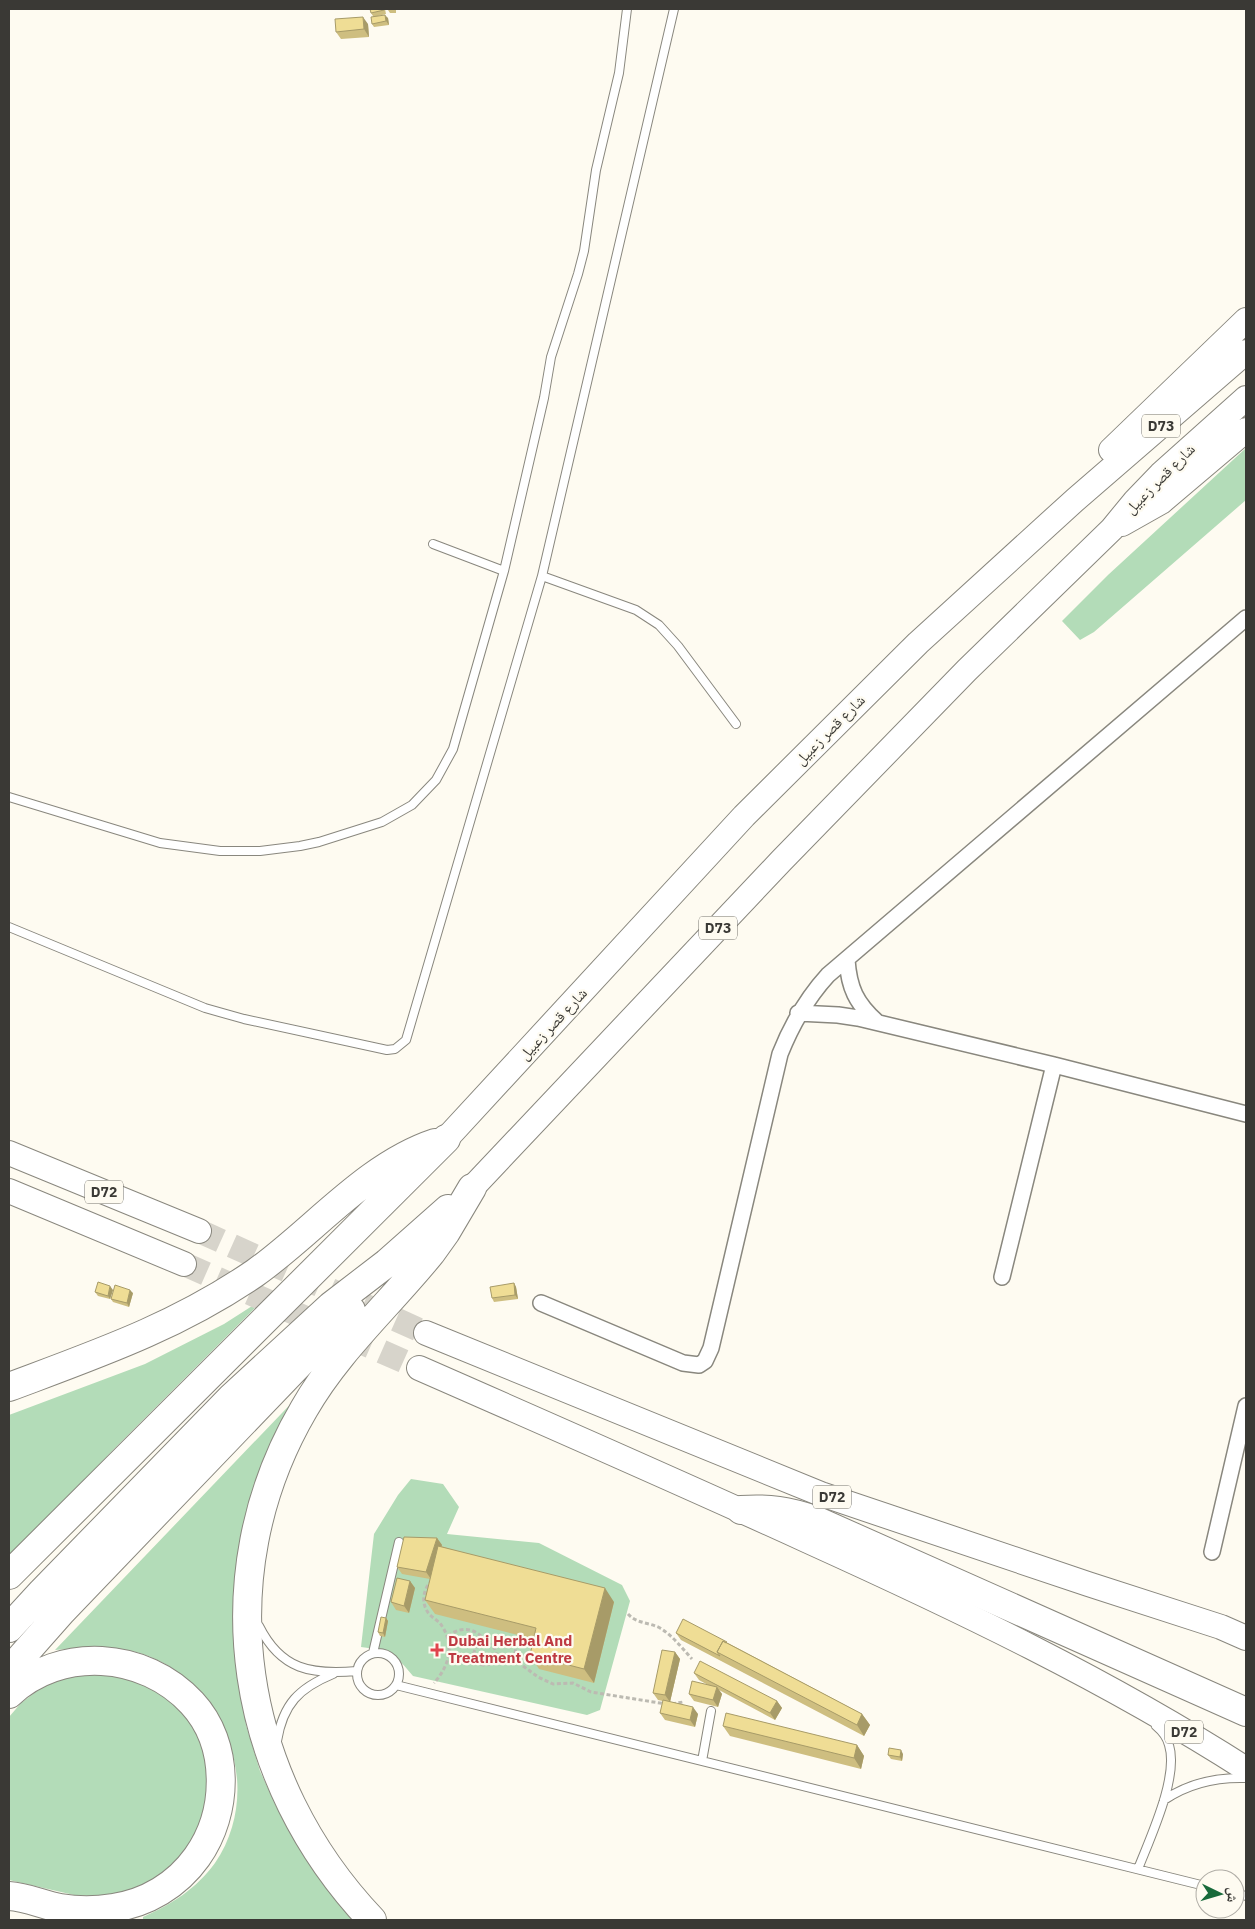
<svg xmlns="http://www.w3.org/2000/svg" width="1255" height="1929" viewBox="0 0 1255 1929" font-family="'IBM Plex Sans','Noto Naskh Arabic',sans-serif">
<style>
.green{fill:#b3dcb8}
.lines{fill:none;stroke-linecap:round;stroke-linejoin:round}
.primary-tunnel{stroke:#d7d4cb;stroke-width:24;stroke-dasharray:24 12;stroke-linecap:butt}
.lane-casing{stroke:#89877e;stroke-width:10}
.street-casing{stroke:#89877e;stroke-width:18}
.primary-casing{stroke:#89877e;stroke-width:26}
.highway-casing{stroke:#89877e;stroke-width:30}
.path{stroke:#bcbab2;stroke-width:3;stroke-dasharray:4 2.5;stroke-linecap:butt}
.lane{stroke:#fff;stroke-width:8}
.street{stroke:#fff;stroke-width:15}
.primary{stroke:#fff;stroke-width:24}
.highway{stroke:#fff;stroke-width:28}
.wall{fill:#cebe80}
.shaded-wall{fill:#a79b68}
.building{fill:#efdd95;stroke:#a79b68}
.health-dot{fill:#e0444e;stroke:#fefbf1;stroke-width:2}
.labels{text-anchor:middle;stroke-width:4.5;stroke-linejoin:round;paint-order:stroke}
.shield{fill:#fefbf1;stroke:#75736d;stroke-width:1}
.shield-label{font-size:14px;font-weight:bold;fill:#3a3935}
.street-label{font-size:15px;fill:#3a3935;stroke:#fefbf1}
.health-label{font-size:15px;font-weight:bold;fill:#be3a42;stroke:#fefbf1;text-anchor:start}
</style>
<rect width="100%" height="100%" fill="#fefbf1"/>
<!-- green -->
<path class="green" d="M1246,448V500L1094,632L1080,640L1062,621L1108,575Z
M266,1297L113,1450L9,1559V1415L145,1364L224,1324Z
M304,1390L275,1444L239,1676L246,1725L260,1771L277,1808L302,1850L333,1893L356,1920H143V1917C172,1904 196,1889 215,1863C269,1784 220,1668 127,1650C100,1645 82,1648 55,1650Z
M411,1479L443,1484L459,1507L447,1534L539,1543L622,1585L630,1601L600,1710L587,1715L413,1676C393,1652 392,1651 361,1647L374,1534L398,1495Z
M110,1669L166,1688L205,1738L212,1791L187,1858L142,1888L105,1897L74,1895L9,1880V1717L21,1703L49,1682Z"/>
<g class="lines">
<!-- primary-tunnel -->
<path class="primary-tunnel" d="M199,1231L426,1333
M184,1264L419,1368"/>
<!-- lane casing -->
<g class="lane-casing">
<path id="lane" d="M433,544L504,571
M542,576L636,610L659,625L678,646L736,724
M9,797L160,843L220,851H260L300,846L319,842L382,822L412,805L436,780L453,749L504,571L544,398L551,357L578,274L584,251L596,170L619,73L627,9
M9,927L205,1008L244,1019L387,1050L395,1049L406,1040L542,576L674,9
M259,1626C281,1670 311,1675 357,1671
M373,1653L399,1542
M357 1674a21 21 0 1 1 42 0a21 21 0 1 1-42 0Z
M396,1685L1205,1886
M277,1741C283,1704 299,1688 333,1674
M702,1761L711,1711
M1164,1800C1189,1783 1216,1777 1246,1778
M1138,1869C1150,1838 1179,1777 1169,1745C1167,1737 1162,1731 1156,1726
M1235,1893L1246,1896"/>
</g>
<!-- street casing -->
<g class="street-casing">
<path id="street" d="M847,960C849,988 856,1003 877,1022
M798,1013L838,1015L858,1018L1054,1065L1246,1114
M1002,1277L1054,1065
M541,1303L683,1363L699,1365L705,1361L711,1348L780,1054C792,1024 806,999 828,975L1246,618
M1212,1552L1246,1406"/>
</g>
<!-- primary casing -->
<g class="primary-casing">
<path id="primary" d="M1111,450L1246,320
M1122,524L1161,502L1246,430
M446,1139L744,816L918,643L1075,500L1246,352
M9,1153L199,1231
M472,1188L781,861L967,670L1112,529L1135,501L1161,474L1246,398
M9,1191L184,1264
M426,1333L821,1494L1088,1584L1221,1627L1246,1638
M419,1368C549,1425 679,1482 808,1541C958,1609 1107,1680 1246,1769"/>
</g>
<!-- highway casing -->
<g class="highway-casing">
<path id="highway" d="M9,1387C97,1354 176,1327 255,1273C313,1232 366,1166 435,1143
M741,1510C769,1508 788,1511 815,1520L1246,1712
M9,1575L446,1139
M9,1628L42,1592L232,1397L331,1306L387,1263L448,1209
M9,1671L62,1611L351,1310
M9,1694C60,1646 144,1651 192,1703C230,1744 229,1812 197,1857C177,1885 147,1903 113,1908C96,1911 77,1911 60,1908C43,1905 27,1897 9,1896
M372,1920C240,1781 205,1578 304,1409C337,1351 389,1305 431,1253L446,1232L472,1188"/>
</g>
<!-- path -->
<path class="path" d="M432,1580C423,1589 420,1604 430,1615C434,1619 439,1621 442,1626C455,1646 449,1666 434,1683
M628,1614C637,1624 649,1622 660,1628C673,1636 682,1648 692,1659
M448,1636C462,1625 477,1628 487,1643
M474 1654a11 11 0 1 1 22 0a11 11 0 1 1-22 0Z
M492,1645L499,1640H512L516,1645L515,1655L519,1663L538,1677L553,1684L573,1683L591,1692L666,1704
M672,1704L683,1702"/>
<!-- lane -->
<use href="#lane" class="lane"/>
<!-- street -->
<use href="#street" class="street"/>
<!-- primary -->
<use href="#primary" class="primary"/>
<!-- highway -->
<use href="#highway" class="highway"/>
</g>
<!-- wall -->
<path class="wall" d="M385,9L386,14L378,16L388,18L389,25L374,27L372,24L373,16L371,13Z
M396,9V13H390L388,10Z
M368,24L369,37L341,39L336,32Z
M514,1283L516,1287L518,1299L494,1302L492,1298Z
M113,1290L110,1299L98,1296L95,1292Z
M133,1293L129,1307L113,1302L111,1299Z
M437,1538L442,1545L441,1546L614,1602L594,1683L539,1669L530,1655L534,1639L435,1614L425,1600L430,1579L402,1574L397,1567Z
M410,1581L415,1588L409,1613L396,1610L391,1602Z
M386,1618L388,1621L385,1637L380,1636L378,1632Z
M676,1633L728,1643L862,1714L870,1725L864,1736L681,1640Z
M675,1652L680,1659L670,1702L698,1714L695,1727L665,1720L660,1713L663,1701L658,1700L653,1693Z
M694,1673L777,1701L782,1708L775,1720L719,1690L722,1694L718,1707L694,1701L689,1694L708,1685L699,1680Z
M723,1726L857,1745L864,1756L861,1769L730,1736Z
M903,1754L902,1761L891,1759L888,1755Z"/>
<!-- shaded-wall -->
<path class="shaded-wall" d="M385,15L388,18L389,25L386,21Z
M363,17L368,24L369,37L364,29Z
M514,1283L516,1287L518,1299L515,1295Z
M110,1286L113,1290L110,1299L108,1296Z
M130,1290L133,1293L129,1307L127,1303Z
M437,1538L442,1545L431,1579L426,1572Z
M410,1581L415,1588L409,1613L404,1606Z
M605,1588L614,1602L594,1683L584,1669Z
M386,1618L388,1621L385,1637L383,1633Z
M675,1652L680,1659L670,1702L665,1695Z
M717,1687L722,1694L718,1707L713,1700Z
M777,1701L782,1708L775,1720L770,1713Z
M693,1707L698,1714L695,1727L690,1720Z
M862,1714L870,1725L864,1736L857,1725Z
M857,1745L864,1756L861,1769L854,1758Z
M901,1750L903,1754L902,1761L900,1757Z"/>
<!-- building -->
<path class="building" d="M370,9H384V10L371,13Z
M385,15L386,21L372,24L371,17Z
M363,17L364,29L336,32L335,19Z
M98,1282L110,1286L108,1296L95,1292Z
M514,1283L515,1295L492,1298L490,1287Z
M115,1285L130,1290L127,1303L111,1299Z
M404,1537L437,1538L426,1572L397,1567Z
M438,1546L605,1588L584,1669L530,1655L536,1628L425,1600Z
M397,1578L410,1581L404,1606L391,1602Z
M381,1617L386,1618L383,1633L378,1632Z
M683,1619L727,1642L726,1643L723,1641L717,1652L720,1656L676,1633Z
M723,1641L862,1714L857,1725L717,1652Z
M662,1650L675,1652L665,1695L653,1693Z
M700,1661L777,1701L770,1713L694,1673Z
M692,1681L717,1687L713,1700L689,1694Z
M663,1700L693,1707L690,1720L660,1713Z
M726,1713L857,1745L854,1758L723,1726Z
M889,1748L901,1750L900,1757L888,1755Z"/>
<!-- markers -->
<path class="health-dot" d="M434.5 1642.5h5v5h5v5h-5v5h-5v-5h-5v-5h5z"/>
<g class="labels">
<!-- shield labels -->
<g class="shield">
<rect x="1142" y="414.5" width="38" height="23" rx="4"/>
<rect x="699" y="916.5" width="38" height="23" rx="4"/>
<rect x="85" y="1180.5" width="38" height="23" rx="4"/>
<rect x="813" y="1485.5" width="38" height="23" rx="4"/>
<rect x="1165" y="1720.5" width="38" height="23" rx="4"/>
</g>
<g class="shield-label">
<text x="1161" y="431">D73</text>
<text x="718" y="933">D73</text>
<text x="104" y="1197">D72</text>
<text x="832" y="1502">D72</text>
<text x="1184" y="1737">D72</text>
</g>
<!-- street labels -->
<g class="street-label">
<text transform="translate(1160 479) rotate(-45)" y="5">شارع قصر زعبيل</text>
<text transform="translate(830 730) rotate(-45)" y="5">شارع قصر زعبيل</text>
<text transform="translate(553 1024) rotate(-47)" y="5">شارع قصر زعبيل</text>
</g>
<!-- health labels -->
<g class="health-label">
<text x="448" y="1646">Dubai Herbal And<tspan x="448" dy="17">Treatment Centre</tspan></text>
</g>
</g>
<!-- border -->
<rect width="1255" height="1929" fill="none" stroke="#3a3935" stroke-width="20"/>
<!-- north arrow -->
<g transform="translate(1220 1894) rotate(95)"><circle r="24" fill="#fefbf1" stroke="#b0ada6"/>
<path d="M0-4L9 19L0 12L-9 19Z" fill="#186a3b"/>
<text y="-8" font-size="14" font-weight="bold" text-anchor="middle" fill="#3a3935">ش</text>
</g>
</svg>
